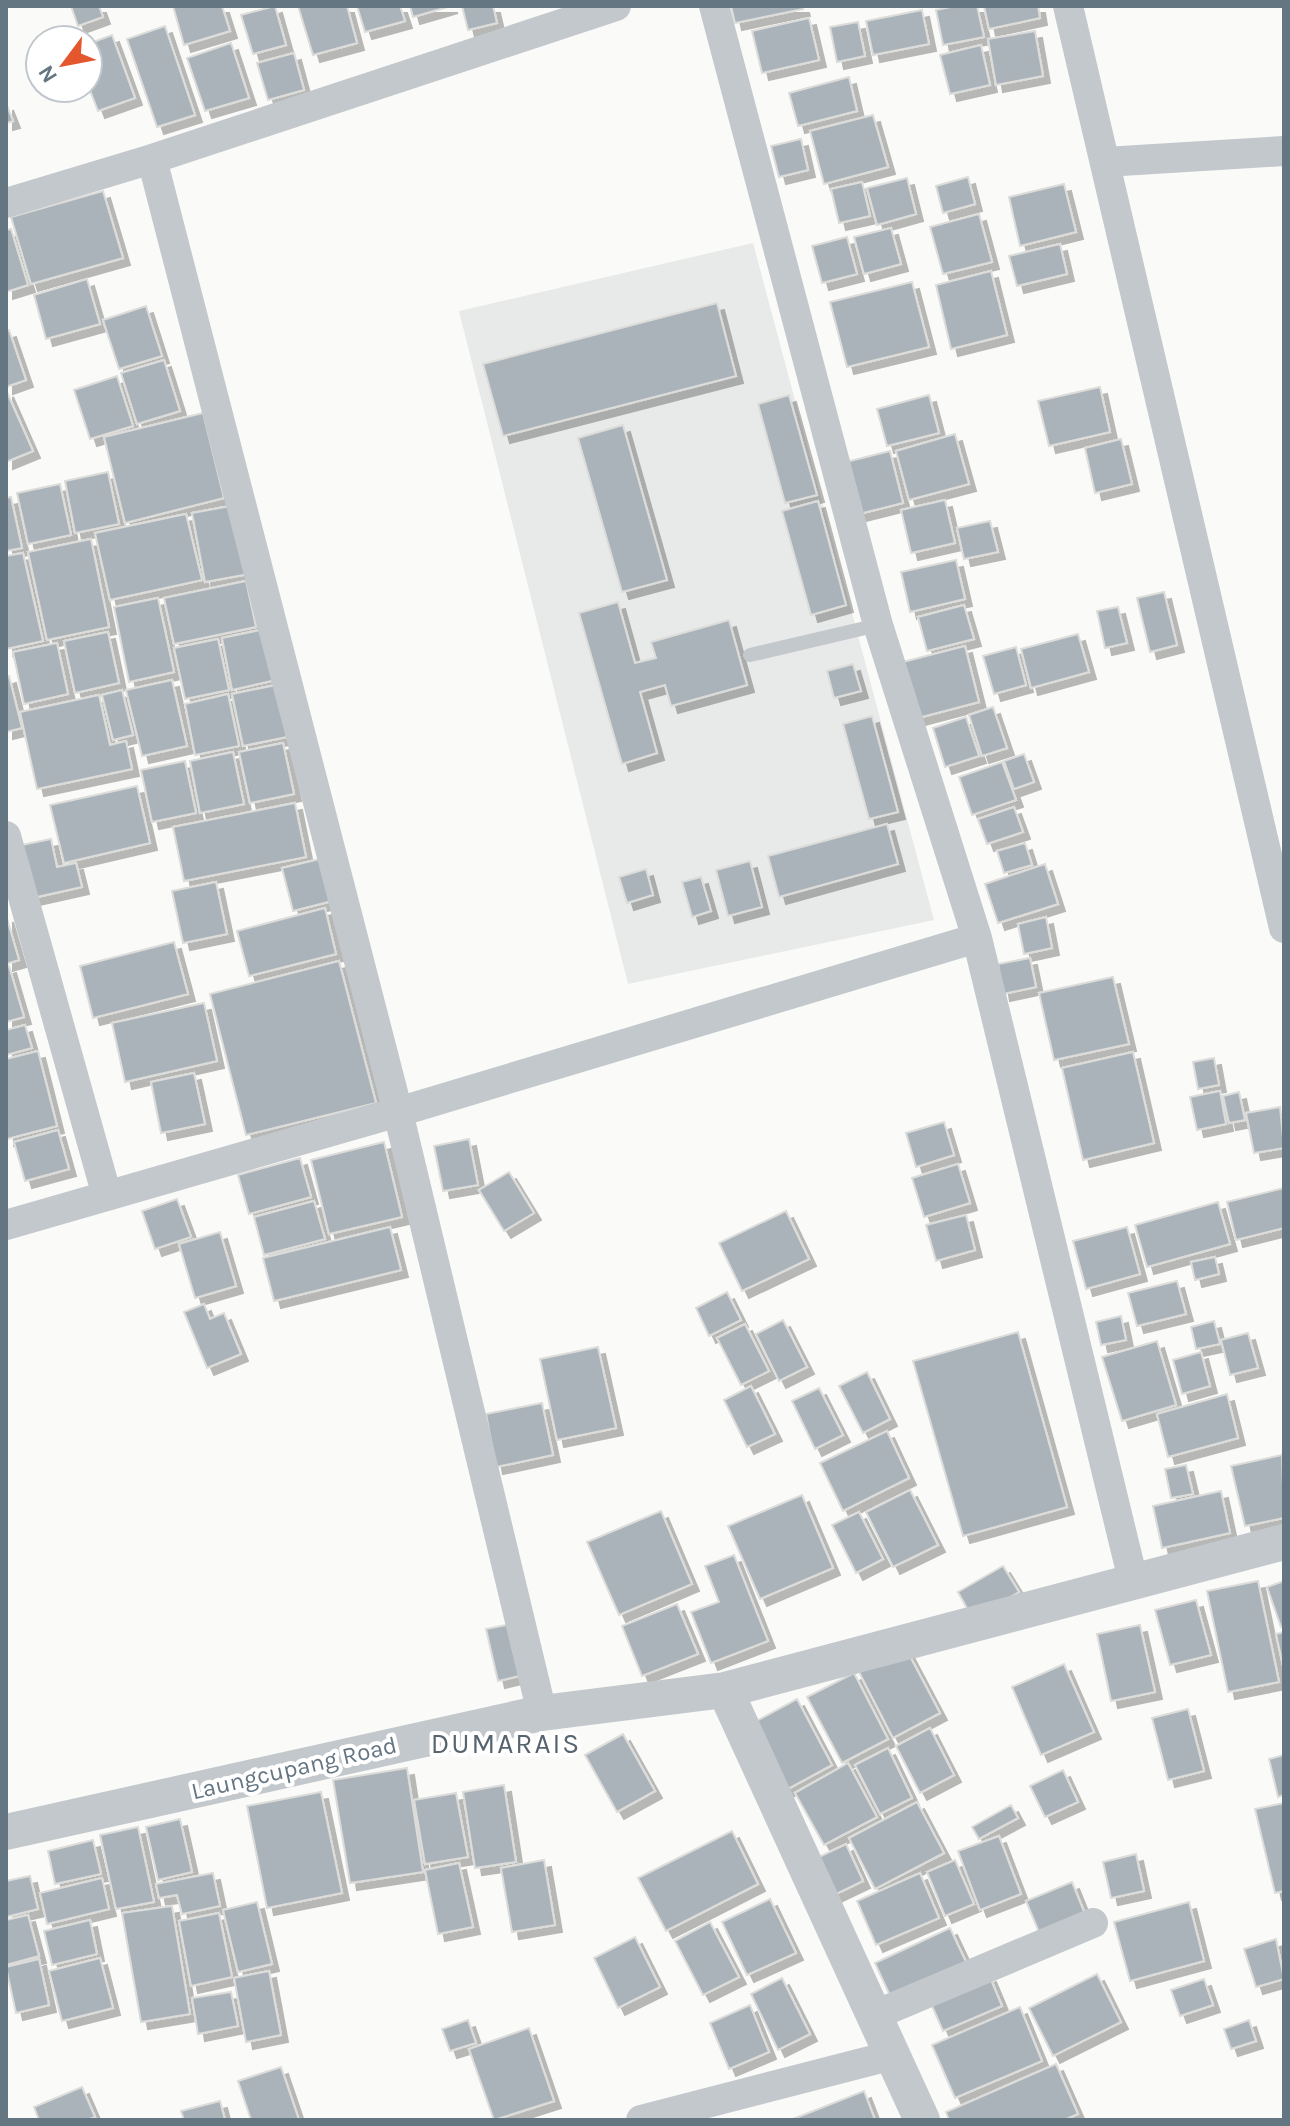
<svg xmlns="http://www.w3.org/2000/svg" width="1290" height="2126" viewBox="0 0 1290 2126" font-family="Karla,sans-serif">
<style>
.built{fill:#e8e9e9}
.building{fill:#aab3b9;stroke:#dcdcda;stroke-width:2;filter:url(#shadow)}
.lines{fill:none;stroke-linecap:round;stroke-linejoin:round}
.service{stroke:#c3c8cc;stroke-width:14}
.minor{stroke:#c3c8cc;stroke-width:30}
.tertiary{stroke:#c3c8cc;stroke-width:36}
.labels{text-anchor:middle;stroke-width:8;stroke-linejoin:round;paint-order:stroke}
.street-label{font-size:24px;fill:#657683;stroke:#fff}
.quarter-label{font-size:28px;letter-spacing:2px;fill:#57646e;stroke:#fff}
</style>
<defs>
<filter id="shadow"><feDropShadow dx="7" dy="7" stdDeviation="0" flood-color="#0004"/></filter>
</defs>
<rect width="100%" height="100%" fill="#fafaf8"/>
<!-- built -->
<path class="built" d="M753,243L934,920L628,984L459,311Z"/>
<!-- building -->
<path class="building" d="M71,6H99L103,17L78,26Z
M173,6H222L230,31L184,45Z
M275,6L286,45L253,54L241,15Z
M298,6H347L357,43L313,55Z
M357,6H400L405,21L365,32Z
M410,6H451L413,17Z
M462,6H493L497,23L468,30Z
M731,6H802L803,9L735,23Z
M956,6H977L984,37L943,45L936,10Z
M984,6H1038L1040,18L989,29Z
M922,10L929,44L873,55L866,21Z
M809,18L819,60L762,73L752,31Z
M858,22L865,56L837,62L830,27Z
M165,26L195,115L157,127L127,39Z
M1035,31L1043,76L996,85L988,39Z
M112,35L135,98L98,111L88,85V44Z
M231,43L249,98L205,111L187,58Z
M981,45L990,85L950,94L940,55Z
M294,53L304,90L268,100L257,63Z
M849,77L857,111L798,126L789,93Z
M6,103L13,121L6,123Z
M873,115L888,167L824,184L810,131Z
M801,139L808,170L779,177L771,146Z
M968,177L975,204L943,213L936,186Z
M907,178L916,214L877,225L867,188Z
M862,182L870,216L839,223L831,189Z
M1064,184L1076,232L1020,246L1009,197Z
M103,191L123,258L31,284L11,217Z
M979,214L992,262L943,274L930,227Z
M891,228L901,264L864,274L854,237Z
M11,229L28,285L6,292V230Z
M847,237L857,274L822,283L812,246Z
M1060,244L1067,274L1017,286L1009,256Z
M991,271L1007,335L951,349L936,285Z
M87,279L100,324L46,339L34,295Z
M912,282L929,347L847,367L830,302Z
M717,303L736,376L503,436L483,364Z
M146,306L162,356L119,369L103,320Z
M9,330L26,380L6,387V331Z
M164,360L180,411L137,424L121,373Z
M117,376L133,426L90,439L74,390Z
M1100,387L1110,432L1049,446L1038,401Z
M6,390L33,451L6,462Z
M789,395L817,495L785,503L758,404Z
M929,395L939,433L887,446L877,409Z
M203,413L224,498L125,523L104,437Z
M623,425L667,580L622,592L578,438Z
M955,434L969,484L909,500L896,451Z
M1121,439L1132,484L1095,493L1085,448Z
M890,451L903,503L859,514L846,462Z
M108,472L119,524L75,533L65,481Z
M60,484L71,535L28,544L17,493Z
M11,497L22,548L6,551V498Z
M945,500L955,543L911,553L901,510Z
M818,501L846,605L811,615L782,511Z
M236,505L249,574L205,582L192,513Z
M186,514L202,580L110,600L95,533Z
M990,521L998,552L964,559L957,528Z
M91,539L109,627L47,640L28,552Z
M23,553L43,641L6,649V556Z
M956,560L965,599L910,612L901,572Z
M246,581L256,627L174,644L164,598Z
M1164,592L1177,645L1150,652L1137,598Z
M158,598L174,672L129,682L114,607Z
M618,602L635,663L656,658L651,642L729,620L747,685L671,706L665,685L640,692L657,753L622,764L579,613Z
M964,605L974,639L927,651L918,617Z
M1118,607L1127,643L1105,648L1097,611Z
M265,629L276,680L232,690L222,638Z
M108,632L119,683L75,693L64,641Z
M1078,634L1089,672L1031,688L1021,649Z
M218,639L229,690L185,699L174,648Z
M57,643L68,694L24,704L13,652Z
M965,646L979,702L918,718L903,662Z
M1016,647L1026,685L994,694L983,656Z
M853,664L861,691L834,698L827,671Z
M9,676L22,728L6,732V677Z
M172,680L187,746L142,756L126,690Z
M276,685L287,737L243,746L232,694Z
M122,690L133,735L113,740L102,695Z
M228,694L239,746L195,755L185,704Z
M99,695L110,745L126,741L132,769L37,789L20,712Z
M993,707L1007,748L982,756L969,715Z
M872,716L898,812L869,819L843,724Z
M966,717L979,756L945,767L933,728Z
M283,743L294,794L250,803L239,752Z
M233,752L244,804L200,813L190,761Z
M1024,754L1034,782L1014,789L1004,761Z
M185,761L196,813L152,822L141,770Z
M1002,762L1016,800L972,815L959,777Z
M137,786L150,843L64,863L50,805Z
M295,803L306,857L184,881L173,827Z
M1014,807L1023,832L987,844L978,819Z
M887,824L898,864L779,897L768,856Z
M51,839L57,867L76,863L82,887L28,899L17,846Z
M1025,843L1032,865L1004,873L997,851Z
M324,858L336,900L293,911L282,868Z
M750,861L762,907L728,916L716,870Z
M1045,864L1058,904L998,923L985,884Z
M646,869L653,895L627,903L619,877Z
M701,877L711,911L692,917L682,882Z
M216,882L227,934L183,943L172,891Z
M325,908L336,954L249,976L237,931Z
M6,915L19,960L6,964Z
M1046,917L1052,948L1024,954L1018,924Z
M174,942L188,994L93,1018L80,966Z
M1030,958L1036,987L1003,994L998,964Z
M339,961L376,1103L246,1135L210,994Z
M9,966L24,1017L6,1022V967Z
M1113,977L1129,1044L1054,1060L1039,993Z
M204,1003L217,1061L125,1082L112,1023Z
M25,1025L32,1048L6,1055V1030Z
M38,1051L57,1126L7,1139L6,1059Z
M1133,1052L1154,1143L1083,1160L1062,1068Z
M1214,1058L1219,1085L1198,1089L1193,1062Z
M194,1073L205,1124L161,1133L151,1082Z
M1220,1091L1226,1124L1197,1130L1190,1097Z
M1239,1092L1245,1120L1229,1123L1223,1096Z
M1280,1107L1284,1148L1254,1153L1246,1113Z
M944,1122L954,1155L916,1167L906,1133Z
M58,1130L69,1169L25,1181L14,1142Z
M469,1139L478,1185L443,1191L434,1146Z
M384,1142L402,1217L329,1234L311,1160Z
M300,1158L311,1197L249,1214L238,1175Z
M958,1164L970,1203L924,1217L912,1178Z
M509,1172L534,1213L504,1231L479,1190Z
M1284,1188V1228L1236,1240L1227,1202Z
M177,1199L191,1237L155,1249L142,1211Z
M314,1201L325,1239L264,1255L254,1217Z
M1218,1202L1230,1244L1147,1267L1135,1225Z
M786,1211L809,1259L742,1291L719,1243Z
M966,1215L975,1250L936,1261L926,1225Z
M390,1227L401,1270L274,1301L263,1258Z
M1127,1227L1140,1274L1086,1289L1073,1241Z
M220,1232L236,1286L195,1298L179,1244Z
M1215,1257L1219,1274L1195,1280L1191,1262Z
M1177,1281L1186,1314L1137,1326L1128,1293Z
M727,1292L741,1320L709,1336L696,1308Z
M204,1304L210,1319L224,1313L241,1354L207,1368L184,1312Z
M1121,1316L1126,1340L1101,1345L1096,1322Z
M783,1320L807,1367L779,1381L756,1334Z
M1214,1321L1220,1344L1196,1349L1191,1327Z
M745,1324L769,1371L741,1385L717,1338Z
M1018,1332L1067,1507L963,1536L913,1361Z
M1248,1333L1258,1368L1230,1375L1221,1340Z
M1157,1341L1176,1405L1122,1421L1102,1357Z
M598,1347L616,1428L557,1440L540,1359Z
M1201,1352L1210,1386L1182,1394L1173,1360Z
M867,1372L890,1419L863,1433L839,1386Z
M751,1386L775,1434L747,1447L724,1400Z
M819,1388L843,1435L815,1449L792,1401Z
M1227,1394L1238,1438L1168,1457L1157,1414Z
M542,1403L553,1455L496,1467L486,1414Z
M887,1431L909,1478L843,1511L820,1463Z
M1282,1455L1284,1518L1245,1526L1231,1466Z
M1186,1465L1193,1494L1171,1498L1165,1469Z
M910,1490L938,1545L893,1567L866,1512Z
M1221,1491L1230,1533L1162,1548L1153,1506Z
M802,1495L833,1568L760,1599L728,1526Z
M661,1511L692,1584L619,1615L587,1542Z
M859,1512L883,1559L856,1573L832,1525Z
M734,1555L768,1641L711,1663L691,1612L719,1602L705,1566Z
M1003,1566L1019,1592L973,1619L958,1592Z
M1258,1581L1279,1682L1228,1692L1207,1591Z
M1284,1581V1626L1281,1627L1267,1587Z
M1196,1600L1211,1655L1170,1665L1155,1610Z
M677,1604L698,1654L642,1676L622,1626Z
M517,1623L528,1674L498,1681L486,1629Z
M1140,1625L1155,1692L1111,1701L1097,1634Z
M1284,1632V1670L1276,1634Z
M905,1647L940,1713L893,1738L859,1672Z
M1064,1664L1094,1732L1041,1755L1012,1687Z
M854,1673L888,1739L842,1763L807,1697Z
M797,1699L832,1765L786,1790L751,1724Z
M1188,1709L1204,1771L1168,1780L1152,1718Z
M930,1728L954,1775L920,1793L896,1746Z
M623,1734L655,1791L617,1812L585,1755Z
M888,1748L912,1798L880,1814L855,1765Z
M1284,1755V1795L1278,1797L1269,1759Z
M848,1763L877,1817L824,1845L795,1793Z
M407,1768L423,1872L350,1883L333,1780Z
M1063,1770L1078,1802L1045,1817L1030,1786Z
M504,1785L516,1862L475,1868L463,1792Z
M321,1792L342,1893L267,1908L247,1806Z
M456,1793L468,1857L425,1864L414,1800Z
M917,1802L944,1853L875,1889L849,1838Z
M1284,1803V1891L1275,1893L1255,1809Z
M1011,1805L1018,1818L979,1839L972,1827Z
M180,1819L192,1872L158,1880L146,1827Z
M138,1827L154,1902L116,1909L100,1835Z
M732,1831L758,1884L666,1931L638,1878Z
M999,1836L1021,1894L980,1910L958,1851Z
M93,1840L101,1874L55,1884L48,1851Z
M846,1844L863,1881L834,1895L817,1858Z
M1136,1854L1144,1891L1111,1898L1103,1862Z
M544,1860L555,1925L512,1932L501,1868Z
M955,1860L974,1904L945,1916L927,1872Z
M459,1863L473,1927L438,1934L425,1870Z
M213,1873L220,1906L182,1914L177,1895L159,1898L156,1884Z
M920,1873L939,1918L876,1945L857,1901Z
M30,1876L38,1909L6,1917V1881Z
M102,1878L109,1909L47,1924L40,1893Z
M1072,1882L1085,1914L1039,1932L1026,1901Z
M770,1899L796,1953L747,1975L722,1922Z
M257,1902L272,1964L238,1972L223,1910Z
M1189,1902L1204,1961L1130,1981L1114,1922Z
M172,1906L190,2014L141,2022L122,1913Z
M219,1913L232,1977L191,1986L179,1921Z
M28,1915L39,1956L6,1965V1920Z
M90,1920L97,1954L52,1965L44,1931Z
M710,1922L739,1977L703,1995L675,1941Z
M950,1928L967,1964L892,2000L875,1963Z
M635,1937L660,1987L618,2008L594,1958Z
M1276,1939L1284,1979L1256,1987L1244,1949Z
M100,1958L113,2008L62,2021L49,1971Z
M39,1959L49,2005L16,2013L6,1967Z
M269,1971L281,2035L246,2042L234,1978Z
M1097,1974L1121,2022L1053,2056L1029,2008Z
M989,1975L1002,2006L943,2031L929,1999Z
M782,1978L810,2034L778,2050L751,1994Z
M1204,1979L1213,2005L1180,2016L1171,1990Z
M231,1992L238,2026L198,2034L192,1998Z
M750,2005L769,2052L729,2069L710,2023Z
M1020,2007L1042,2061L955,2098L932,2045Z
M468,2020L476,2043L450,2051L442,2029Z
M1249,2020L1256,2041L1231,2049L1224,2029Z
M529,2028L554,2101L494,2120L469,2049Z
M1056,2064L1078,2114L1064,2120H949L946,2112Z
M281,2067L299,2120H251L238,2081Z
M82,2087L95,2117L87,2120H39L34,2107Z
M864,2091L875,2120L793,2119Z
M220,2101L225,2120H184L181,2111Z"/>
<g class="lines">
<!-- service -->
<path class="service" d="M750,655L878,625"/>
<!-- minor -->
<path class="minor" d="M714,6L878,625L977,938L1133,1580
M1068,6L1284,928
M152,159L398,1112L542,1713
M1105,162L1284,151
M6,203L152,159L616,6
M6,836L107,1196
M6,1225L398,1112L977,938
M875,2015L1093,1923
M641,2120L893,2055"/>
<!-- tertiary -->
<path class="tertiary" d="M725,1690L922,2120
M6,1832L542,1713L725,1690L1284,1542"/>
</g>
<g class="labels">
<!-- street labels -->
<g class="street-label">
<text transform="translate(294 1768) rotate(-13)" y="8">Laungcupang Road</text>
</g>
<!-- quarter labels -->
<g class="quarter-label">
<text x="506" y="1753">DUMARAIS</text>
</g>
</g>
<!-- border -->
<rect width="1290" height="2126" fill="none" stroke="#657683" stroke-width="16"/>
<!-- north arrow -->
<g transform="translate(64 64) rotate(238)"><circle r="38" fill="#ffffff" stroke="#c1c8cd" stroke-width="2"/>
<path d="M0-6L14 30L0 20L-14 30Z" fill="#e4572e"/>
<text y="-12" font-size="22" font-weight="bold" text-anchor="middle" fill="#657683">N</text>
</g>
</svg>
